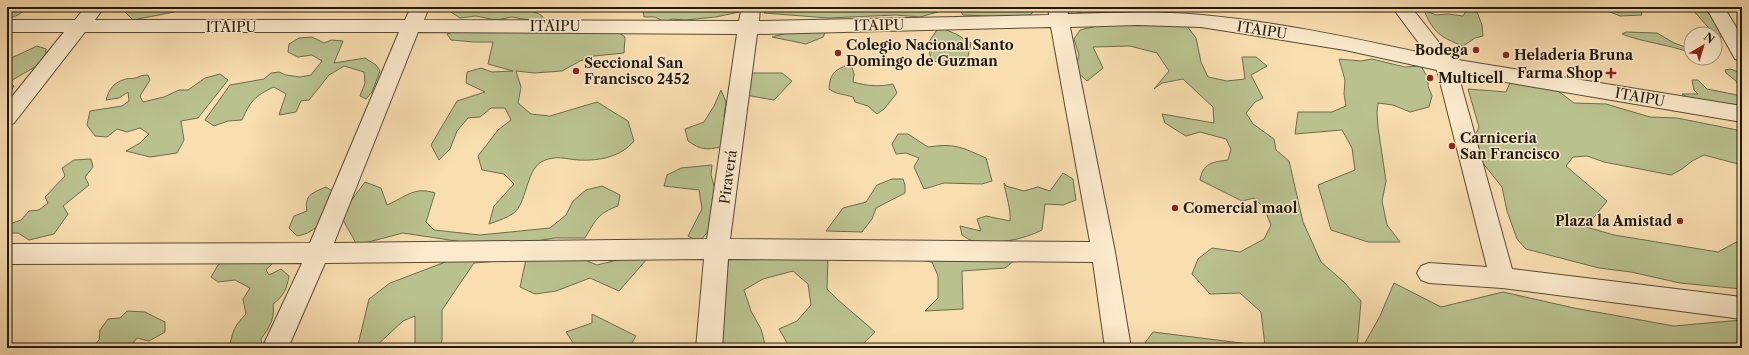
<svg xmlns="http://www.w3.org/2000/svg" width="1749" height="355" viewBox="0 0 1749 355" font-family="'Libre Caslon Text',serif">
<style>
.green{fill:#b9c28f;stroke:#6c6d4e}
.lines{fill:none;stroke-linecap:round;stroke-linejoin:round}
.minor-casing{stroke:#564a36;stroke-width:2}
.minor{fill:#fbeacc;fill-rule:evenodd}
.poi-dot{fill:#8f2418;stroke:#fbeacc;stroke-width:1.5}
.labels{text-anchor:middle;stroke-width:3;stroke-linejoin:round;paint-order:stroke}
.street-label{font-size:14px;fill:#20180e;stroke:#fbeacc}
.poi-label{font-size:14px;font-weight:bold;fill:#20180e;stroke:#fbeacc;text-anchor:start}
</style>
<rect width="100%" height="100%" fill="#f9deb0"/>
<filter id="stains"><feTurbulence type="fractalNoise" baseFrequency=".005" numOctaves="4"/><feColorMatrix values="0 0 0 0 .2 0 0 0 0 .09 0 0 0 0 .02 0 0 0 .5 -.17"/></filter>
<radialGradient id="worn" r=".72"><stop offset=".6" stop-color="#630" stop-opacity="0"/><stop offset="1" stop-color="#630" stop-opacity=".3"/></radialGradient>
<!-- green -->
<path class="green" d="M7,7H27C22,13 16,18 7,17Z
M131,7H176L174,12L133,20L124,11Z
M462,7H525C531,13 537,11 543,17L540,22L512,17L496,20L476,16L460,18L451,12Z
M662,7H743L739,12L716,17L685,20L672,19L665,22L655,17H644L643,9H655Z
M773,7L845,10L858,7H955L920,17L896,15L828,18L764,13Z
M958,7H1036V9L1030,15L1008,17L963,15Z
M1060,7H1099V13L1084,14Z
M1598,7H1640L1642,15L1620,16Z
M1690,7H1705V10L1712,17L1723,37H1717Z
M1424,10L1436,15L1448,14L1463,16L1467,10L1477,12L1482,25L1483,36L1475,38L1463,46C1442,38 1433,33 1424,10Z
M1146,24L1187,26L1196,38L1201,62L1208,77L1227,81L1245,79L1242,57H1256L1267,66L1251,75L1263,98L1255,102L1246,113L1253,124L1274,139L1276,150L1289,161L1303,222L1321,262L1344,282L1361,301L1357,348H1141L1153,332L1265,346L1261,312L1240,293L1210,294L1192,274L1198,259L1212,248L1240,252L1264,239L1271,225L1264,208L1254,198L1242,201L1200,180C1203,163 1212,162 1228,160L1231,149L1226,139L1200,132L1186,136L1165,123L1162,114L1214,123L1213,107L1183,79L1162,83L1154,89L1169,71L1157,53L1130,46L1093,47L1103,68L1087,81L1075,70L1079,55L1074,39L1080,30L1097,26Z
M815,26L827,29L823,37L806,44L772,37Z
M939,27L956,34L971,43L966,65L931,61L928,43Z
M461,29L564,31L576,33L614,29L625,37L624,53L594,56L580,61L562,71L534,73L516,71L521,87L518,103L531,114L550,116L597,102L628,121L634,141C621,157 599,161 579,160C565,159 556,155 543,161C527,168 527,199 516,211C512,216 495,222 489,224L494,206L514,184L504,174L482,170L478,156L498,130L511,120L505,108H491L480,117L468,118L457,131L450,149L439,160L431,145L457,101L485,92L466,83L467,72L481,68L492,72L513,71L488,64L493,42H474L451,40L447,34Z
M1626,32L1657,33L1674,43L1691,49V53C1668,44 1645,43 1622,34Z
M312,37L324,43L331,40L343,41L334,63L365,58L376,65L380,71L372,92L366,99L360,96L365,83L364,72L344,66L329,75L309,100L301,101L296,112L279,115L286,94L274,87C254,96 250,102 242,120L228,121L214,126L205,120L230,85L264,79L271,73L279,72L286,75L300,77L311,75L322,61L312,55L298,57L288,52L289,44L299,38Z
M37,46L46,49C46,51 46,56 44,58C40,67 18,75 10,82L14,86L7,98V60Z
M1339,59L1361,61L1372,59L1405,67L1421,66L1428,78V86L1432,96L1429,107L1410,112L1393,105L1378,103L1377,113L1378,127L1386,181L1382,201L1387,225L1400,242H1368L1331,230L1318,185L1355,170L1352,148L1342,130L1295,134L1298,112H1332L1346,106L1344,94L1345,80Z
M851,64L854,74L853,82C867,86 879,87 893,84L897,93L884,109L877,114L868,106L855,102L853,97C844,94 837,95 829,89C830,72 836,69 851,64Z
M1730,69L1742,73V92L1736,81L1726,73L1725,70Z
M749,73H782L792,81L774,100L745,95Z
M220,74L228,80L198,118L181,121L184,140L177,153L150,157L126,151L140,143L149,134L140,128L127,132L117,129L107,137L95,136L87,125L90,111L122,106L129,101L128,92L119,98L106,100C109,89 114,82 126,79C129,78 132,79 136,78C140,76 143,75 148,75L150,80L140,96L143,102L164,97L179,90H188L205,78Z
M1512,78L1558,91L1574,103L1606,104L1650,117L1677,118L1742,131V165L1704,155L1692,161L1682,169L1671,175L1604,162L1587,156L1573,157L1566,166L1607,201L1586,227L1614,235L1718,252L1742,239V289L1680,283L1631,272L1599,268L1526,249L1517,239L1507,211L1502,187L1470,147L1479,127L1468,89L1506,92Z
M1692,80H1698L1707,89L1742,96V108L1695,101L1682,94H1698L1694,90Z
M721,90L726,102L724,116L727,131L721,147C706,150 701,150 688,141L685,129L704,122L714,106Z
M898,134H908L928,147C955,143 961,147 986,158L992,181L982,184L944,183L924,189L914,167L919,158L906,153L896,154L892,144Z
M91,159L93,167L85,177L89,185L63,206L68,214L54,234L29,240L18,233H7V225L21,220L29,211L39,210L48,203L45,197L65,176L62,168L74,160Z
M712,165L711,175L716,193L711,228L699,242L688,236L702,209L699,190L664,186L667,175L681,168Z
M1063,173L1073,179L1076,200L1063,205L1045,204L1042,230C1023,240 994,245 973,241C969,240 965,237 962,235L960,226L981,231L977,219L986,216L1010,221C1011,209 1006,196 1004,183L1006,186L1024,191L1038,187L1050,191Z
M892,179H903L905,185V193L876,208L872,219L862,232L826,231L843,208L866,202L877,185Z
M365,182L381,188L387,205C406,197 414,186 435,193L426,222L434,230L480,235L550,228L566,215L573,201L586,190L602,186L620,195L618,206C598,213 595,221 585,238H554L525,243L500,241L476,244L403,233L357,245L343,220L348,205Z
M326,187L332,191C334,204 322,224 311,231C307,234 301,235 297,236L289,228L294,216L307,211C304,195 312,193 326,187Z
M563,251L597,265L654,251L619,291L590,278L556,291L535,294L520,287L526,259L474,263L442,310V340L440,348H415V316L403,321L374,348H361L358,345L369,299L390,283L464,255Z
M828,255L827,289C842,305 859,317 875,332L859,348H790L779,329L797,321L811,305L808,284L793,271L763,279L744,290L751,311L761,329L766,348H723L722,302L729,259Z
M1020,256L1005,268L962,271L963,309L925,311L938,298V276L932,262L899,257Z
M267,260L272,264L266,270L269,275L281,269L289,276C287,288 284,296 273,304C275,319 270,326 261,339L263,348H229C233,332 233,327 246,314L243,299L250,288L235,280L218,282L211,277L218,265L225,261Z
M1394,283L1441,307L1503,292L1574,308L1674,326L1742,320V348H1362L1380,316Z
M127,311L145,312L165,322V332L149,341L137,338L129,348H92L99,340L100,330L108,319L120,318Z
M592,314L636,336L629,348H597L575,346L566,332L592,323Z"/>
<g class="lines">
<!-- minor casing -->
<g class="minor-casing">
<path id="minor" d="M85,7H104L95,20H405L411,7H429L424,20L739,21L742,7H760L759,21L1049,15L1048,7H1066L1068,14C1112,13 1157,11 1202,15C1277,22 1353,38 1427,54L1392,7H1411L1452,59L1742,106V122L1458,74L1512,269L1742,297V319L1502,288L1429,283L1421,280L1417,273L1421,266L1429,263L1487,267L1437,70L1345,50L1201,27L1138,25L1070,27L1115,252L1131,348H1105L1093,262L728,259L722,348H696L704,259L325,263L288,348H262L302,263L7,264V244L310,243L399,32H85L14,123L7,126V103L64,32H7V20H75ZM1051,27L1090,242L730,239L757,34ZM418,32L737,34L707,239L334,243Z
M1706,7H1724L1742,37V61L1735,59Z"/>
</g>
<!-- minor -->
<use href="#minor" class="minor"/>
</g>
<!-- markers -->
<g class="poi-dot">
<circle cx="1476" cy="50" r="4"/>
<circle cx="838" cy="53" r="4"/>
<circle cx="1506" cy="55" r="4"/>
<circle cx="576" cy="71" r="4"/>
<path d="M1609 67h4v4h4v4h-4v4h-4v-4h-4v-4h4z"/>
<circle cx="1430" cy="78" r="4"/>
<circle cx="1452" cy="146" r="4"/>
<circle cx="1175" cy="208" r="4"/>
<circle cx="1680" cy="221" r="4"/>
</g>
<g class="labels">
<!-- street labels -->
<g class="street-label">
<text transform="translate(879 25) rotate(-1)" y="5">ITAIPU</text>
<text x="555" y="31">ITAIPU</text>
<text x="231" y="32">ITAIPU</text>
<text transform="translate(1262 30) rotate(9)" y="5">ITAIPU</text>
<text transform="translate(1640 97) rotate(10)" y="5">ITAIPU</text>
<text transform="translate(728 177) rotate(-82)" y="5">Piraverá</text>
</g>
<!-- poi labels -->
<g class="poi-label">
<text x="846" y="50">Colegio Nacional Santo<tspan x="846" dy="16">Domingo de Guzman</tspan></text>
<text x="1468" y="55" text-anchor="end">Bodega</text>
<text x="1514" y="60">Heladeria Bruna</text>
<text x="584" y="68">Seccional San<tspan x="584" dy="16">Francisco 2452</tspan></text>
<text x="1603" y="78" text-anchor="end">Farma Shop</text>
<text x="1438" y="83">Multicell</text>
<text x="1460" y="143">Carniceria<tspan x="1460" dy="16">San Francisco</tspan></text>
<text x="1183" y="213">Comercial maol</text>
<text x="1672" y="226" text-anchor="end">Plaza la Amistad</text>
</g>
</g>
<!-- margin -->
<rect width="1749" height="355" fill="none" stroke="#f9deb0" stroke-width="24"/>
<rect x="8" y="8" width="1733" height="339" fill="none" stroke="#20180e" stroke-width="2"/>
<rect x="12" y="12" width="1725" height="331" fill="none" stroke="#20180e"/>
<!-- north arrow -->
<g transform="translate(1703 46) rotate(38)"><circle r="19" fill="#fbeacc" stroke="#a39680"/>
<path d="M0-3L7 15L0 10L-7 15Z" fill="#8f2418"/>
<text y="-6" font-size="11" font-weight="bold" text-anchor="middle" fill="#20180e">N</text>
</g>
<rect width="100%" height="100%" filter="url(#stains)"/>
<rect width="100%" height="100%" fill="url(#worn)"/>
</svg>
